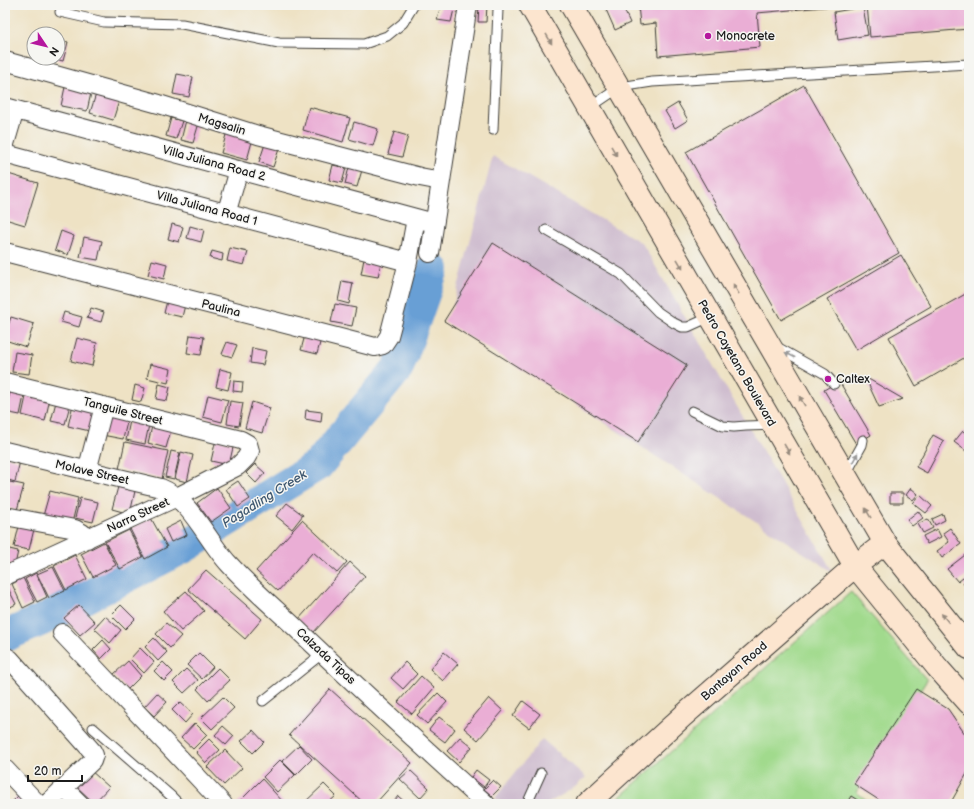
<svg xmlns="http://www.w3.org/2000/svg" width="974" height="809" viewBox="0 0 974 809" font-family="'Balsamiq Sans',sans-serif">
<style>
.industrial{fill:#cfbdcf}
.green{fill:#a1da8d;stroke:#5e7b54}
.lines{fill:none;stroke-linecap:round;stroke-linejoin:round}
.river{stroke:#689fd5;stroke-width:32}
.building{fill:#eaaed5}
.lane-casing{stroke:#3c3a35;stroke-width:11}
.street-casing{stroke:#3c3a35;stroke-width:20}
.secondary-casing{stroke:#3c3a35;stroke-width:24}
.lane{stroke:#fff;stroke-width:9}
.street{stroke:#fff;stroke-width:18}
.secondary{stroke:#fce5cf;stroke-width:22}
.oneway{fill:#978b7e}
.oneway2{fill:#999}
.poi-dot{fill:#b5179e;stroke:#f6f6f2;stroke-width:1.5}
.labels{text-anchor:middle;stroke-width:3;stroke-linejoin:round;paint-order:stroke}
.poi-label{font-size:12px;fill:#1c1c1c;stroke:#f6f6f2;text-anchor:start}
.street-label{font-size:12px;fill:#1c1c1c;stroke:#f6f6f2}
.water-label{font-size:13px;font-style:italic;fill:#3e576f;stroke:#f6f6f2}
</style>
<rect width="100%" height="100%" fill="#f6f6f2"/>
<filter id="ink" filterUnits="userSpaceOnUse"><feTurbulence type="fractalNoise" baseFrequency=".025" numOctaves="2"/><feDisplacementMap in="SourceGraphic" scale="8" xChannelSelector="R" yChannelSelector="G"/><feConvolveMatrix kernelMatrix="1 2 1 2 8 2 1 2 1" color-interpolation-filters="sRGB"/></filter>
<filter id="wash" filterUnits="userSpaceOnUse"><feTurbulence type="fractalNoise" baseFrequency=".012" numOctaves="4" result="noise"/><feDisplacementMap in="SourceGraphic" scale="16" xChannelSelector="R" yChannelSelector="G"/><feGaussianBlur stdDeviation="0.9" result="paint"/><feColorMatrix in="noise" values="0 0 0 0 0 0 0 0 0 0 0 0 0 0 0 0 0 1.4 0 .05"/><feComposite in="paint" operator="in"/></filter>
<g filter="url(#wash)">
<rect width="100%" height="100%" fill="#eee2c4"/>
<!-- industrial -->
<path class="industrial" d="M493,156L642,243L833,572L449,321Z
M542,739L586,777L575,787L547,804H503L495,798Z"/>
<!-- green -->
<path class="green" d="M851,592L927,680L856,792L872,804H612Z"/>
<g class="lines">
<!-- river -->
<path class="river" d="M5,636L42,620L185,547L318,465L398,368L433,269"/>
</g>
<g id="blocks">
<!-- building -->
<path class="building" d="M441,5H455L451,22L437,20Z
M479,5H487L486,22H478Z
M604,5H622L630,23L615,30Z
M638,5H835V6L757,13L760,47L658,56L656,23L640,25Z
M867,5H969V29L870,37Z
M863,7L868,35L838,40L834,12Z
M58,39L68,42L63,61L55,59L58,58Z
M177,74L193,77L189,97L173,94Z
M804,85L899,253L781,320L686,152Z
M65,87L91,93L87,111L61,106Z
M96,94L119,101L113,120L90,113Z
M678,103L688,120L675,128L665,111Z
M309,107L350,118L343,142L303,130Z
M171,118L182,121L176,139L166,136Z
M186,120L199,123L193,143L181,140Z
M354,122L378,129L373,146L349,139Z
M227,131L253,138L247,160L221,153Z
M394,132L408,136L402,157L388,154Z
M266,141L280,146L273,167L259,162Z
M333,165L346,168L342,183L329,180Z
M349,167L362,170L357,187L345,184Z
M5,173L38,183L25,225L5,219Z
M172,224L183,227L179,242L168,239Z
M190,226L204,230L201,242L187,238Z
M61,231L74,236L68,255L55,250Z
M84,237L102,241L98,260L80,257Z
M493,243L687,365L638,442L444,321Z
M230,248L248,252L244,265L227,261Z
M212,251L223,254L222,261L210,258Z
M901,255L931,306L856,350L827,299Z
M364,259L381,262L378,277L361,274Z
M152,260L167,264L164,279L148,275Z
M342,281L353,283L349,304L338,301Z
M969,292V355L916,386L889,337Z
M167,301L185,305L182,317L164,313Z
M335,304L356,308L352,326L331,322Z
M91,308L104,312L101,322L87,318Z
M64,312L82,317L79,327L61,322Z
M11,317L34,324L26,347L5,340V334Z
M190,335L204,337L201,355L187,353Z
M305,335L321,339L317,354L301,350Z
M77,338L97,343L92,366L71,361Z
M227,342L237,345L232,357L222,354Z
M252,348L266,351L263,365L250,363Z
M15,352L32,355L29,374L12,372Z
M150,364L171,369L168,383L147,378Z
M220,369L232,372L228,390L216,387Z
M865,377L903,399L879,407Z
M234,381L243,382L242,392L233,391Z
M839,381L871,435L856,444L824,390Z
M159,384L170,387L167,401L156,399Z
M135,385L145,388L141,402L132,400Z
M11,388L25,391L20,415L5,412Z
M27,392L50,398L45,421L22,415Z
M208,395L228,400L222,422L203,417Z
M57,398L71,401L65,424L51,421Z
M74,400L100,406L94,432L68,426Z
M230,401L243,403L239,426L227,424Z
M252,402L270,408L262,433L245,428Z
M108,409L129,414L123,439L102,435Z
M306,410L322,412L321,422L305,419Z
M131,416L150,420L145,444L126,440Z
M153,422L172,427L166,448L148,443Z
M963,431L969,436V447L966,451L954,442Z
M933,435L944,441L927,473L916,467Z
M216,439L234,443L229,465L211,461Z
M125,442L168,451L162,479L119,469Z
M171,451L180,453L174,479L165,477Z
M181,452L193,455L187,482L175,479Z
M6,457L20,461L15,482L5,479Z
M255,464L265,473L256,483L246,473Z
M5,481L24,485L17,510L5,507Z
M238,481L250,499L238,507L226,489Z
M118,487L135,491L130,514L112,509Z
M217,488L231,508L211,522L197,503Z
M911,488L918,494L913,500L906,495Z
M50,491L78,498L72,523L43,516Z
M890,493H903V503H890Z
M920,495L932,506L926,513L913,503Z
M80,498L98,502L93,522L75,518Z
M287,503L303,515L292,529L276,516Z
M918,511L923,518L912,526L907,520Z
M943,514L945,520L935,525L932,519Z
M151,518L167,547L145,559L130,529Z
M928,519L933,528L923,533L918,524Z
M302,520L347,562L337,573L313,552L278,591L256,571Z
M181,521L187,535L171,542L165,529Z
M20,522L35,525L29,550L14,547Z
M950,528L961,544L942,558L937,551L949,542L943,533Z
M937,529L941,537L927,544L923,536Z
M129,530L143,557L120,569L105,542Z
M104,542L116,565L93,577L81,554Z
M5,548L18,551L15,565L5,563Z
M969,552L968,563L969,573L958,582L947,569Z
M75,555L87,579L66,590L54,566Z
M350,562L365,576L313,633L298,620Z
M53,567L65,591L49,598L37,574Z
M206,570L262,619L245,639L188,589Z
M36,573L47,597L37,602L25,579Z
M23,578L35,602L23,608L12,584Z
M969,578V591L963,583Z
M7,586L16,604L5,610V587Z
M186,591L204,611L181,631L163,611Z
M79,605L95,622L80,635L64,618Z
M121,605L135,619L125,629L111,615Z
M105,616L121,630L110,643L94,628Z
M166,623L181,636L170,648L156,634Z
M154,638L167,652L158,661L145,647Z
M103,640L111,649L101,659L93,650Z
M140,648L154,662L144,673L130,659Z
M444,652L458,664L443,681L430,669Z
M199,653L213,667L202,679L187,665Z
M128,661L141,676L127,690L113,675Z
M163,662L173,672L164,681L154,671Z
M405,662L417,674L403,689L391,678Z
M218,668L230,680L208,701L197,689Z
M186,669L198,680L184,693L173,682Z
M421,676L434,688L412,714L398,702Z
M330,689L412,763L375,804H365L289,735Z
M916,689L948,709L969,740V770L950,804H885L854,784Z
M157,693L167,702L154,716L144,707Z
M438,693L447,702L427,724L417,715Z
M223,697L234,708L212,729L201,718Z
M489,698L503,711L478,740L464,728Z
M523,701L540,714L529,728L513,716Z
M180,702L193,714L185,723L172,710Z
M439,717L455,729L445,742L429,730Z
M195,723L207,735L193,749L181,738Z
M223,726L234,736L226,745L215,735Z
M253,730L264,742L253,753L241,741Z
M460,737L472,747L459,762L447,751Z
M209,739L220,750L206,763L196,752Z
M299,745L312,759L296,775L282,761Z
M225,750L242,768L224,785L207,767Z
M280,760L295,775L277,792L263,777Z
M90,770L109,787L94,803L76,786Z
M410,770L429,788L420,798L400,779Z
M476,770L489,780L484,787L471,777Z
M262,779L285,804H237Z
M493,780L501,787L492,796L484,789Z
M324,784L336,796L327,804H303Z
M18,796L26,804H10Z
M398,796L407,804H392Z
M851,796L864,804H846Z"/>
</g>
</g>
<g filter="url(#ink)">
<use href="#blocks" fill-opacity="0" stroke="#3c3a35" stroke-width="1"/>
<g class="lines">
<!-- lane casing -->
<g class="lane-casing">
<path id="lane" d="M60,12L104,22L182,24L279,43L364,44L387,36L403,23L414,5
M589,108L620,87L652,82L969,64
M493,130L498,9L500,5
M546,230L621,274L658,312L674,323L682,327H688L710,317
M777,347L825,374L834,384
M692,411L723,426L734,427L746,426L773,425
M846,474L862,445L863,440
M263,701L323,653
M93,728L171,796L179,804
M527,804L541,773"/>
</g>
<!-- street casing -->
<g class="street-casing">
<path id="street" d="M5,61L159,104L258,135L420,177L441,181
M5,107L434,223
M5,144L15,110
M5,154L408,262
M226,214L239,170
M5,252L375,347L383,345L389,336L408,262L416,218
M430,253L468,5
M5,382L241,440L248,444L250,451L246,458L238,466L177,497L5,576
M5,451L161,488C190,499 208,542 229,564C251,588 277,610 301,633C362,691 424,748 486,804
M87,471L104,406
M5,516L75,529L82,533L87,539
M62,633L223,804
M5,656L10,659L92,751L94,755L92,761L47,804
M5,769L38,804
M64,788L80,804"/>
</g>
<!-- secondary casing -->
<g class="secondary-casing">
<path id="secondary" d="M530,5L855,566L937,667L969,703
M571,5L885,543L969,648
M587,804L683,716L855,566L885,543"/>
</g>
<!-- lane -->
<use href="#lane" class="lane"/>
<!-- street -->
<use href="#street" class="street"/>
<!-- secondary -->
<use href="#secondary" class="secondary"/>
</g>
<!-- one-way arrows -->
<defs><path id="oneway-solid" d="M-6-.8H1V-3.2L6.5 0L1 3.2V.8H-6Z"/></defs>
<g class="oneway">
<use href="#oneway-solid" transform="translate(549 39) rotate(60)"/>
<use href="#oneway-solid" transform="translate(614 151) rotate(60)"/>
<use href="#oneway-solid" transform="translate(680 264) rotate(60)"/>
<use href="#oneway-solid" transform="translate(736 289) rotate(-120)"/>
<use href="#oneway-solid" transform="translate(802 401) rotate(-120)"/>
<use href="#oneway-solid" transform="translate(787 449) rotate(60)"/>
<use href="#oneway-solid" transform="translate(868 513) rotate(-120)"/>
<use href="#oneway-solid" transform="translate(945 618) rotate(-129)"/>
</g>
<g class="oneway2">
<use href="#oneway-solid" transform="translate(790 355) rotate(-152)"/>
<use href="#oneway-solid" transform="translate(855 458) rotate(-61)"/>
</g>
</g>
<!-- markers -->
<g class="poi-dot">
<circle cx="708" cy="36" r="4"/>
<circle cx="828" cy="379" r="4"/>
</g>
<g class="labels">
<!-- poi labels -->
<g class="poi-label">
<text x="716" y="40">Monocrete</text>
<text x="836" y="383">Caltex</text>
</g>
<!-- street labels -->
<g class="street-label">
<text transform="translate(222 124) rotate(17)" y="4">Magsalin</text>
<text transform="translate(214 163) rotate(15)" y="4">Villa Juliana Road 2</text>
<text transform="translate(207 208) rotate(15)" y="4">Villa Juliana Road 1</text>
<text transform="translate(221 308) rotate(14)" y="4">Paulina</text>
<text transform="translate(737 363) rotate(60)" y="4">Pedro Cayetano Boulevard</text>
<text transform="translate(123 411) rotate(14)" y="4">Tanguile Street</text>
<text transform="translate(92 472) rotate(13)" y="4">Molave Street</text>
<text transform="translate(138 515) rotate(-25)" y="4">Narra Street</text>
<text transform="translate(326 656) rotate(43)" y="4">Calzada Tipas</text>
<text transform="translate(734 671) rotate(-41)" y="4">Bantayan Road</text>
</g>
<!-- water labels -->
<g class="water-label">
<text transform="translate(264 498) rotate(-32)" y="5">Pagadling Creek</text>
</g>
</g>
<!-- margin -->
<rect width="974" height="809" fill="none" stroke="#f6f6f2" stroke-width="20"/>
<!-- north arrow -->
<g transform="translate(46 46) rotate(125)"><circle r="19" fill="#f6f6f2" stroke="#9f9f9c"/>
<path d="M0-3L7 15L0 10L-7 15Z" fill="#b5179e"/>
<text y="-6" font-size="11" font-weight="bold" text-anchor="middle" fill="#1c1c1c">N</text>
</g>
<!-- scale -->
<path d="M28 775v6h54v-6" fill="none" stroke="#1c1c1c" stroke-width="2"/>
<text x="34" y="775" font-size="12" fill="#1c1c1c" stroke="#f6f6f2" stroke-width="3" paint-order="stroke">20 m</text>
</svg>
